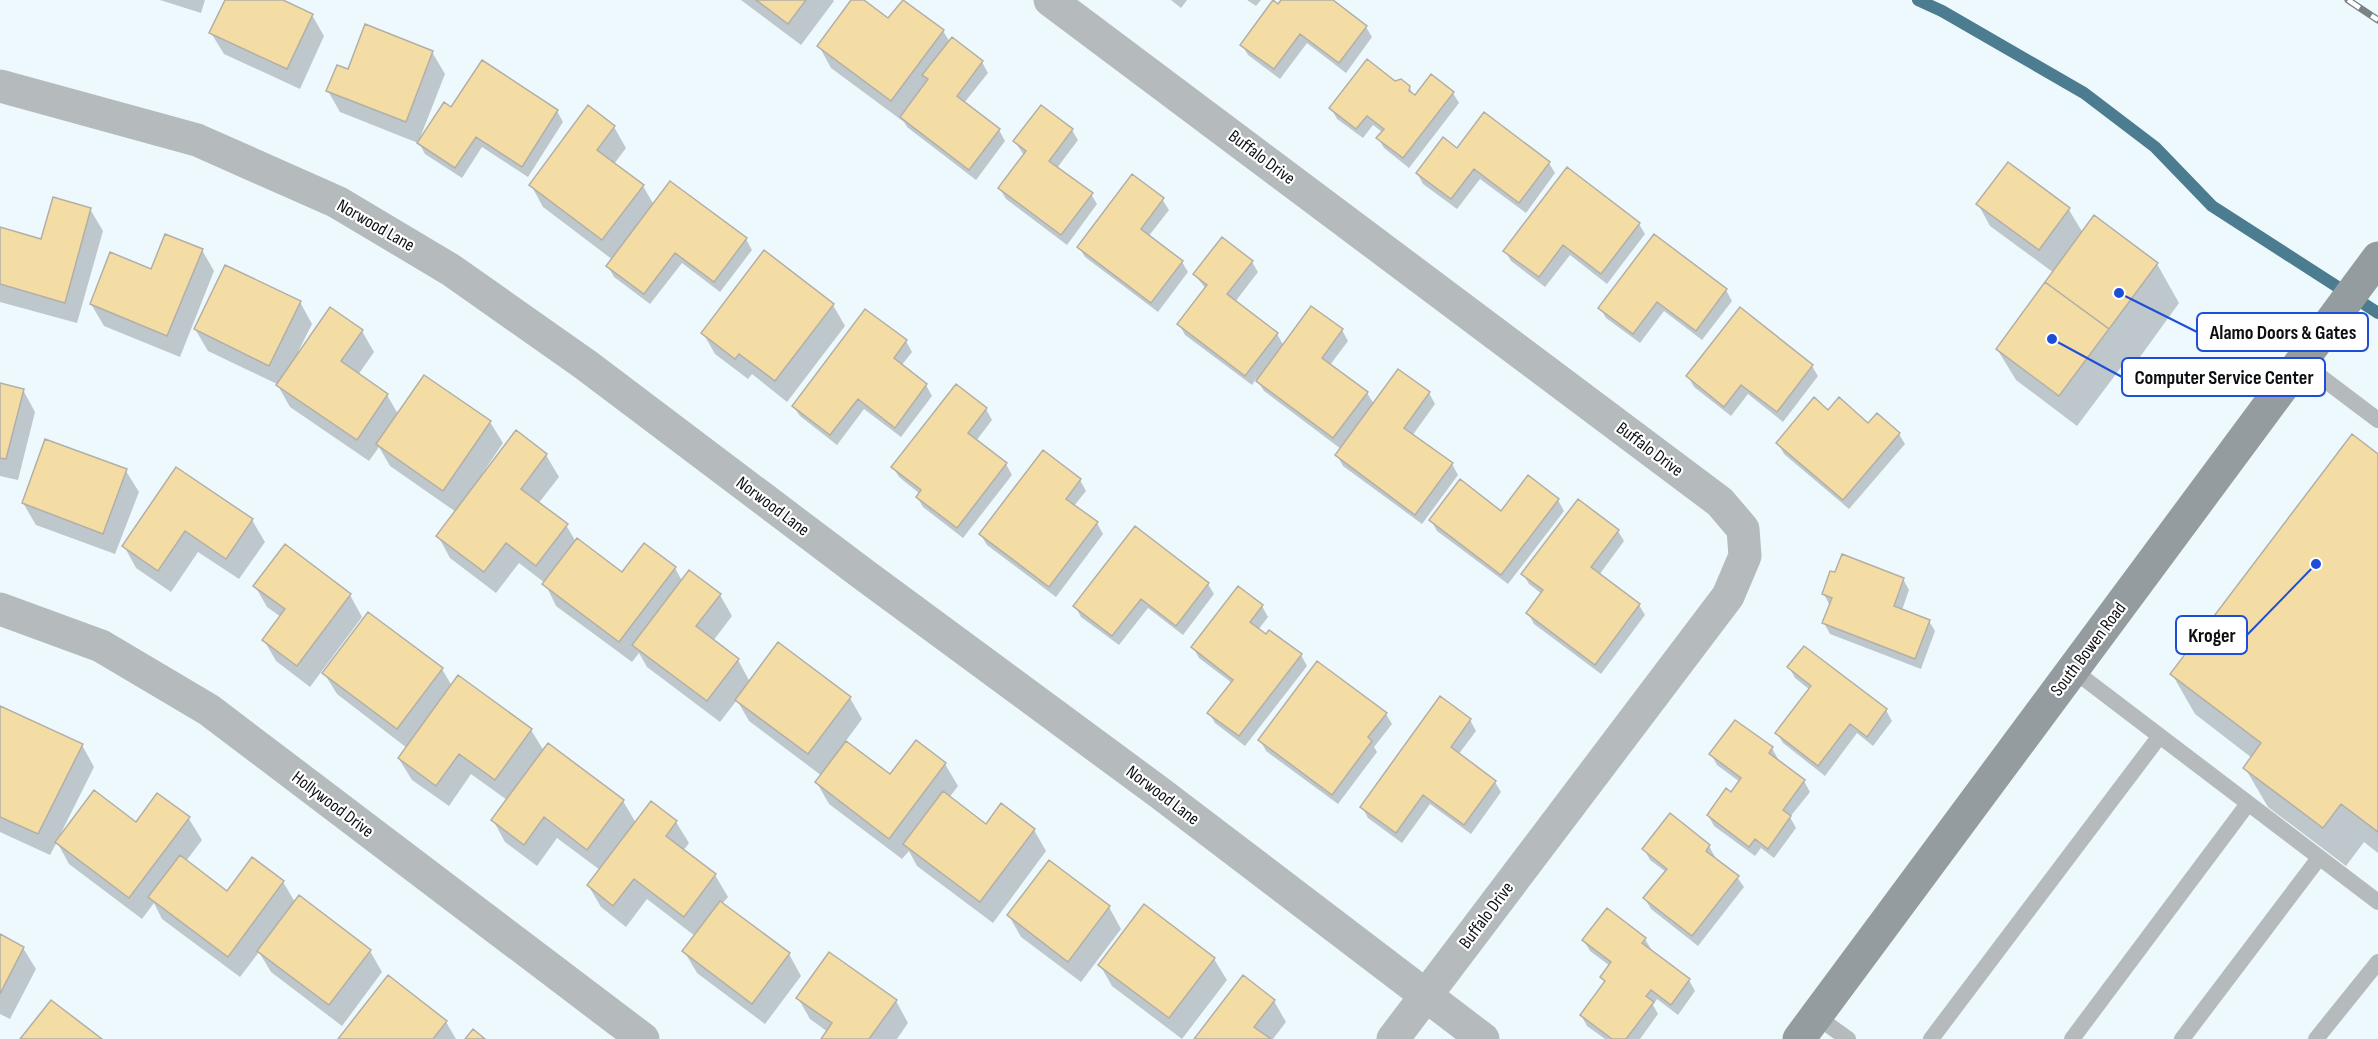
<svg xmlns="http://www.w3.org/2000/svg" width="2378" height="1039" viewBox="0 0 2378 1039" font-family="'Sofia Sans Condensed',sans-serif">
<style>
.shadow{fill:#0003}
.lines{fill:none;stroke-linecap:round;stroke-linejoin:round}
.stream{stroke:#4c7c8f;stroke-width:12}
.building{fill:#f4dda4;stroke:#b3afa7;stroke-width:1.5}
.service{stroke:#b5babc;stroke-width:16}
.minor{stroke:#b5babc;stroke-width:33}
.tertiary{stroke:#b5babc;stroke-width:33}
.secondary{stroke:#959c9f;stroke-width:33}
.rail-casing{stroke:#7b8285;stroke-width:7}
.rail{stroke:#fff;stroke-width:4.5;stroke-dasharray:14;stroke-linecap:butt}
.labels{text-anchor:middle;stroke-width:4.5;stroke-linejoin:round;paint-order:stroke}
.street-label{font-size:18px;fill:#0d1012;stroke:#fff}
.leader{fill:none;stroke:#1d4ed8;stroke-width:2}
.callout-dot{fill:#1d4ed8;stroke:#fff;stroke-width:2}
.callout{fill:#fff;stroke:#1d4ed8;stroke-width:2}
.callout-label{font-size:20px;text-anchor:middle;font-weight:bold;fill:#0d1012}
</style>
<rect width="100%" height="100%" fill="#eef9fe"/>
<!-- shadow -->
<path class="shadow" d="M160,0H205L201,13Z
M226,0H280L312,15L324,36L300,89L224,54L211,33Z
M741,0H833L834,1L801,45Z
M853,0H861L888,20L943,31L950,42L982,62L988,73L964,103L999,130L1005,141L976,180L907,127L904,122L831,68L819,46Z
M1171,0H1187L1181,8Z
M1247,0H1261L1256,6Z
M1282,0H1330L1366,27L1372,37L1346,73L1307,43L1280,79L1248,55L1242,45Z
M432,52L445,74L418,143L340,112L328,91L348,71Z
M482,62L557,111L563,122L528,177L482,147L462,178L425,154L419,143L452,109Z
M1394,82L1409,87L1415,97L1453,93L1459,103L1409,168L1384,148L1378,138L1382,132L1373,125L1363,138L1337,119L1331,108Z
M614,127L626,148L614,164L643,186L654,205L746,239L752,250L720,292L682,263L650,304L614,277L608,266L613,260L543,207L531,185Z
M1072,130L1078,140L1057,168L1091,194L1097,204L1067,245L1006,199L1000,189L1024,155L1015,142Z
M1458,150L1549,163L1555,173L1526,213L1480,179L1457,209L1423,184L1417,173Z
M2009,164L2069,210L2083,233L2157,264L2179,303L2132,368L2125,362L2077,426L2016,380L1997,349L2054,273L1990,226L1978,204Z
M1162,199L1169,210L1148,237L1182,262L1188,272L1158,312L1085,257L1079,247Z
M90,209L103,231L77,323L0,302V229L42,241Z
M1639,224L1645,234L1607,284L1570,255L1545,287L1511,261L1505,251Z
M202,250L214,271L180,357L104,326L91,304Z
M1252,262L1258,272L1235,302L1277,334L1284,346L1342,330L1348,341L1330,365L1367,393L1374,404L1398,371L1429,393L1435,404L1412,436L1452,464L1458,475L1422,524L1343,466L1337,455L1341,449L1264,391L1256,379L1252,385L1185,335L1179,324L1206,289L1195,275Z
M1726,290L1732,301L1702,340L1664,311L1640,343L1606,318L1600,308Z
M300,302L312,324L298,352L362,331L374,352L358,375L387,395L398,414L490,422L503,443L482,474L484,475L516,432L546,455L559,477L538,504L566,525L576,542L622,574L675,568L682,581L720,595L732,616L713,641L738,660L750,682L850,698L862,719L845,742L891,776L916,743L945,764L958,786L949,798L986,826L1034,830L1046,851L993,923L917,866L909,851L902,859L829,804L817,783L822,776L749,721L737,700L720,722L647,667L639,653L632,662L556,606L545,583L519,563L496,593L450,558L438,536L456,512L390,466L379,447L369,461L290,407L277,384L208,351L195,329Z
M833,305L845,326L787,402L752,374L748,379L715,354L703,333Z
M906,341L912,352L901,366L926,385L932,396L901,437L864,409L837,445L800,416L793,406Z
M1812,366L1818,376L1783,422L1748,394L1731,416L1694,387L1688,376Z
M0,385L23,390L35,412L18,480L0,476Z
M956,386L986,409L992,420L976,441L1006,464L1012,475L963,538L923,507L917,497L920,494L899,477L893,467Z
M1828,412L1899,434L1905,444L1849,509L1784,454L1778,443Z
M2378,456V853L2364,842L2346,866L2268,807L2245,768L2252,758L2195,714L2172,674Z
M176,469L252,520L265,542L239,579L198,552L171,592L136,568L124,546Z
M126,471L139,492L115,554L36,525L23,503Z
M1080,480L1086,491L1074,506L1097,523L1103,534L1056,597L987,545L981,535Z
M1558,500L1564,511L1508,584L1437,531L1431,520L1501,513Z
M1618,531L1624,541L1599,575L1639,605L1645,615L1601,674L1534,624L1528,613L1542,594L1529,584L1523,574Z
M285,546L350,595L362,617L310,687L276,661L264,640L281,617L267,607L255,586Z
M1903,579L1909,590L1902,610L1929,621L1935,631L1921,669L1830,634L1824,623L1830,606L1824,594Z
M1208,584L1214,594L1183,635L1148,608L1119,645L1081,617L1075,606Z
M1262,606L1268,617L1258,630L1301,655L1307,666L1245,746L1215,723L1209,713L1232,683L1199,658L1193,647Z
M1804,648L1886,710L1892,721L1873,746L1857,733L1825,776L1783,743L1777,733L1810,690L1795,678L1789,667Z
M442,669L452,686L531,730L544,751L623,801L636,823L676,822L689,843L683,851L715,875L728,897L722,904L789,954L801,976L765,1024L697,973L684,951L695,936L647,899L626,927L601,907L588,885L600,870L557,838L537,866L505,842L493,820L507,800L471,774L449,806L412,780L399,759L407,748L337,694L324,673Z
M0,708L82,745L94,767L61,833L136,824L158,795L189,819L202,840L186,861L227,893L253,859L283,882L295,902L370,951L382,972L342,1026L271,972L259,952L240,977L162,919L154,903L142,919L69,864L57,842L50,855L0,832Z
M1386,714L1392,724L1374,747L1377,752L1338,804L1266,751L1260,740Z
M1470,720L1476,731L1458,755L1495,782L1501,792L1471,834L1430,804L1402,843L1368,818L1362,807Z
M1772,748L1778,759L1776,761L1804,781L1810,792L1790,817L1796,828L1774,858L1761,848L1755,856L1714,826L1708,815L1731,794L1740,782L1717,765L1711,754Z
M1709,846L1715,857L1714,858L1737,877L1744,887L1698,946L1651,909L1645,899L1666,872L1650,860L1644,849Z
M1109,907L1121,929L1081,982L1021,937L1009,916Z
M0,936L23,948L36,969L10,1019L0,1014Z
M1645,939L1651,949L1650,951L1689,980L1695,991L1678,1015L1657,999L1653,1005L1658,1014L1640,1039H1605L1587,1026L1581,1015L1605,983L1601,977L1610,966L1590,951L1584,941Z
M1214,959L1227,980L1182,1039L1112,986L1100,965Z
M798,998L896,1001L908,1023L897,1039H823L828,1032L810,1019Z
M1274,1001L1286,1022L1273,1039H1196Z
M446,1022L456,1039H340Z"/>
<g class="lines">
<!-- stream -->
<path class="stream" d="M1918,0L1942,11L2084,93L2155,147L2212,206L2378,313"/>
</g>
<!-- building -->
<path class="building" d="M225,0H283L313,14L287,69L209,33Z
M756,0H806L788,24Z
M851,0H864L888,18L903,0L944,30L891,101L817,46Z
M1273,0L1278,4L1281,0H1333L1367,26L1339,63L1300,34L1274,69L1240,45Z
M365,24L433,51L406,122L326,91L337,65L348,69Z
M952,37L983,61L957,96L1000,129L969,170L900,117L928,79L922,75Z
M1367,59L1395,81L1401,79L1410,86L1409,91L1415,95L1431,74L1454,92L1403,158L1376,138L1384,129L1367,116L1356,129L1329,108Z
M482,60L558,110L522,167L476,137L455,168L417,143L444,102L451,107Z
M588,105L615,126L597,150L644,185L602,240L529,185Z
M1041,105L1073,129L1049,161L1093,193L1061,235L998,188L1026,151L1013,141Z
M1484,112L1550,162L1519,203L1474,169L1451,199L1416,173L1443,137L1457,148Z
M2008,162L2070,208L2039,250L1976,204Z
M1567,167L1640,223L1601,274L1563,245L1539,277L1503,251Z
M1132,174L1164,198L1141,229L1183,261L1151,303L1077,247Z
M670,181L747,238L714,282L675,253L644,294L606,266Z
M53,197L91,208L65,303L0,284V227L41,239Z
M2094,215L2158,263L2109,329L2045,282Z
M165,234L203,249L167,336L90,304L110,252L151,269Z
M1654,234L1727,289L1696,331L1657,302L1633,334L1598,308Z
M1222,237L1253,261L1227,294L1278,333L1245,376L1177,324L1207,285L1193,274Z
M764,250L834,304L775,381L739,354L735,359L701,333Z
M225,265L301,301L269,366L194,329Z
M2045,282L2109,329L2059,396L1996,349Z
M1311,306L1343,329L1322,358L1368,392L1333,438L1256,381Z
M330,307L363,330L341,361L388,394L357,440L276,385Z
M1740,307L1813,365L1777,412L1741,385L1724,407L1686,376Z
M865,309L907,340L894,358L927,384L895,428L858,399L830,435L792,406Z
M1398,369L1430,392L1404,428L1453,463L1415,515L1335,455Z
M424,375L491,421L443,491L376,444Z
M0,383L24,389L6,459L0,458Z
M956,384L987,408L968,433L1007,463L957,528L916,497L921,490L891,467Z
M1814,397L1828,410L1839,397L1868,423L1877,413L1900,433L1843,500L1776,443Z
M516,430L547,454L521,489L568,524L536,566L506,543L484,572L436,536Z
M2352,434L2378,454V832L2341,804L2323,828L2243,768L2261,743L2170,674Z
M45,439L127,469L103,534L22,503Z
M1043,450L1081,479L1066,499L1098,522L1049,587L979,534Z
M176,467L253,519L226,559L185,531L158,571L122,546Z
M1528,475L1559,499L1501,575L1429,520L1460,479L1501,511Z
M1578,499L1619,530L1591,567L1640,604L1595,665L1526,613L1543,590L1521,574Z
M1135,526L1209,583L1176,626L1141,599L1112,636L1073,606Z
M577,538L622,572L644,543L676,567L619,642L542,584Z
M285,544L351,594L297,666L262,640L285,609L253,586Z
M1842,554L1904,578L1894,606L1930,620L1915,659L1822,623L1832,598L1822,594L1830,571L1835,572Z
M689,570L721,594L696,626L739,659L707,701L632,645Z
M1238,586L1263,605L1250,622L1266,634L1269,630L1302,654L1239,736L1207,713L1233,680L1191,647Z
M368,612L443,668L397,729L322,673Z
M778,642L851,697L808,754L735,700Z
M1804,646L1887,709L1867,737L1850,724L1818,766L1775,733L1811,686L1787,667Z
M1317,661L1387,713L1368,737L1372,741L1332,795L1258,740Z
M458,675L532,729L495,780L459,754L436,786L398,758Z
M1440,696L1471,719L1451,747L1496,781L1464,825L1423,795L1396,833L1360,807Z
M0,706L83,744L38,834L0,817Z
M1735,720L1773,747L1769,753L1805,780L1783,810L1791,816L1768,849L1755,839L1749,847L1707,815L1726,788L1731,792L1741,778L1709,754Z
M916,740L946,763L889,839L815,782L846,741L890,774Z
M548,743L624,800L587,850L544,817L524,845L491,820Z
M94,790L136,822L157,793L190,817L129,898L55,842Z
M943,791L986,824L1001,803L1035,829L980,902L903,844Z
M651,801L677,821L666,836L716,874L684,917L634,879L613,906L587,885Z
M1670,813L1710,845L1706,851L1739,876L1692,936L1643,898L1667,869L1642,849Z
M180,855L227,891L252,857L284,881L228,957L148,897Z
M1049,860L1110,906L1068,962L1007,915Z
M299,895L371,950L329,1005L257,951Z
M720,901L790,953L752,1004L682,951Z
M1144,904L1215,958L1169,1018L1098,965Z
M1607,908L1646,938L1642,943L1690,979L1671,1005L1651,990L1646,996L1654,1002L1626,1039H1612L1580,1015L1605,981L1600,977L1611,962L1582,940Z
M0,934L24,947L0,994Z
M829,952L897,1000L869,1039H821L832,1023L796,998Z
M388,975L447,1021L433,1039H338Z
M1243,975L1275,1000L1254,1027L1271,1039H1194Z
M51,1000L102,1039H20Z
M473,1029L485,1039H465Z"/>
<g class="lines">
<!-- service -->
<path class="service" d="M2301,362L2378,420
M2073,670L2378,902
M1816,1016L1848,1039
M1931,1039L2159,737
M2072,1039L2247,805
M2182,1039L2319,858
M2316,1039L2378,962"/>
<!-- minor -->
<path class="minor" d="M1050,0L1720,502L1743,529L1745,556L1728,596L1393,1039
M0,609L101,646L209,710L643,1039"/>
<!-- tertiary -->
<path class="tertiary" d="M0,86L197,140L337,202L451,270L586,365L863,574L1160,793L1483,1039"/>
<!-- secondary -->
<path class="secondary" d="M1799,1039L2378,258"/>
<!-- rail casing -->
<g class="rail-casing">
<path id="rail" d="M2348,0L2378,20"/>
</g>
<!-- rail -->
<use href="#rail" class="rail"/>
</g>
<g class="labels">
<!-- street labels -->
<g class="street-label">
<text transform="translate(1262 157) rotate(37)" y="6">Buffalo Drive</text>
<text transform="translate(376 225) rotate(30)" y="6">Norwood Lane</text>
<text transform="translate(1650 449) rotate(37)" y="6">Buffalo Drive</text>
<text transform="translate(773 506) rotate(37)" y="6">Norwood Lane</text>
<text transform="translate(2088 649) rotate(-53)" y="6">South Bowen Road</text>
<text transform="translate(1163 795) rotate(37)" y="6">Norwood Lane</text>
<text transform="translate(333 804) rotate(37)" y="6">Hollywood Drive</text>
<text transform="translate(1486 915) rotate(-53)" y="6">Buffalo Drive</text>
</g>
</g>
<!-- callouts -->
<path class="leader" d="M2119 293L2197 332M2052 339L2122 377M2316 564L2247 635"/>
<g class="callout-dot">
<circle cx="2119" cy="293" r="6"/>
<circle cx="2052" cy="339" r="6"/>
<circle cx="2316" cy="564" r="6"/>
</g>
<g class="callout">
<rect x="2197" y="313" width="171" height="38" rx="6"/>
<rect x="2122" y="358" width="203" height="38" rx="6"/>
<rect x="2176" y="616" width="71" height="38" rx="6"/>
</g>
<g class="callout-label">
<text x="2283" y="339">Alamo Doors &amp; Gates</text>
<text x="2224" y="384">Computer Service Center</text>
<text x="2212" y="642">Kroger</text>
</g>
</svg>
